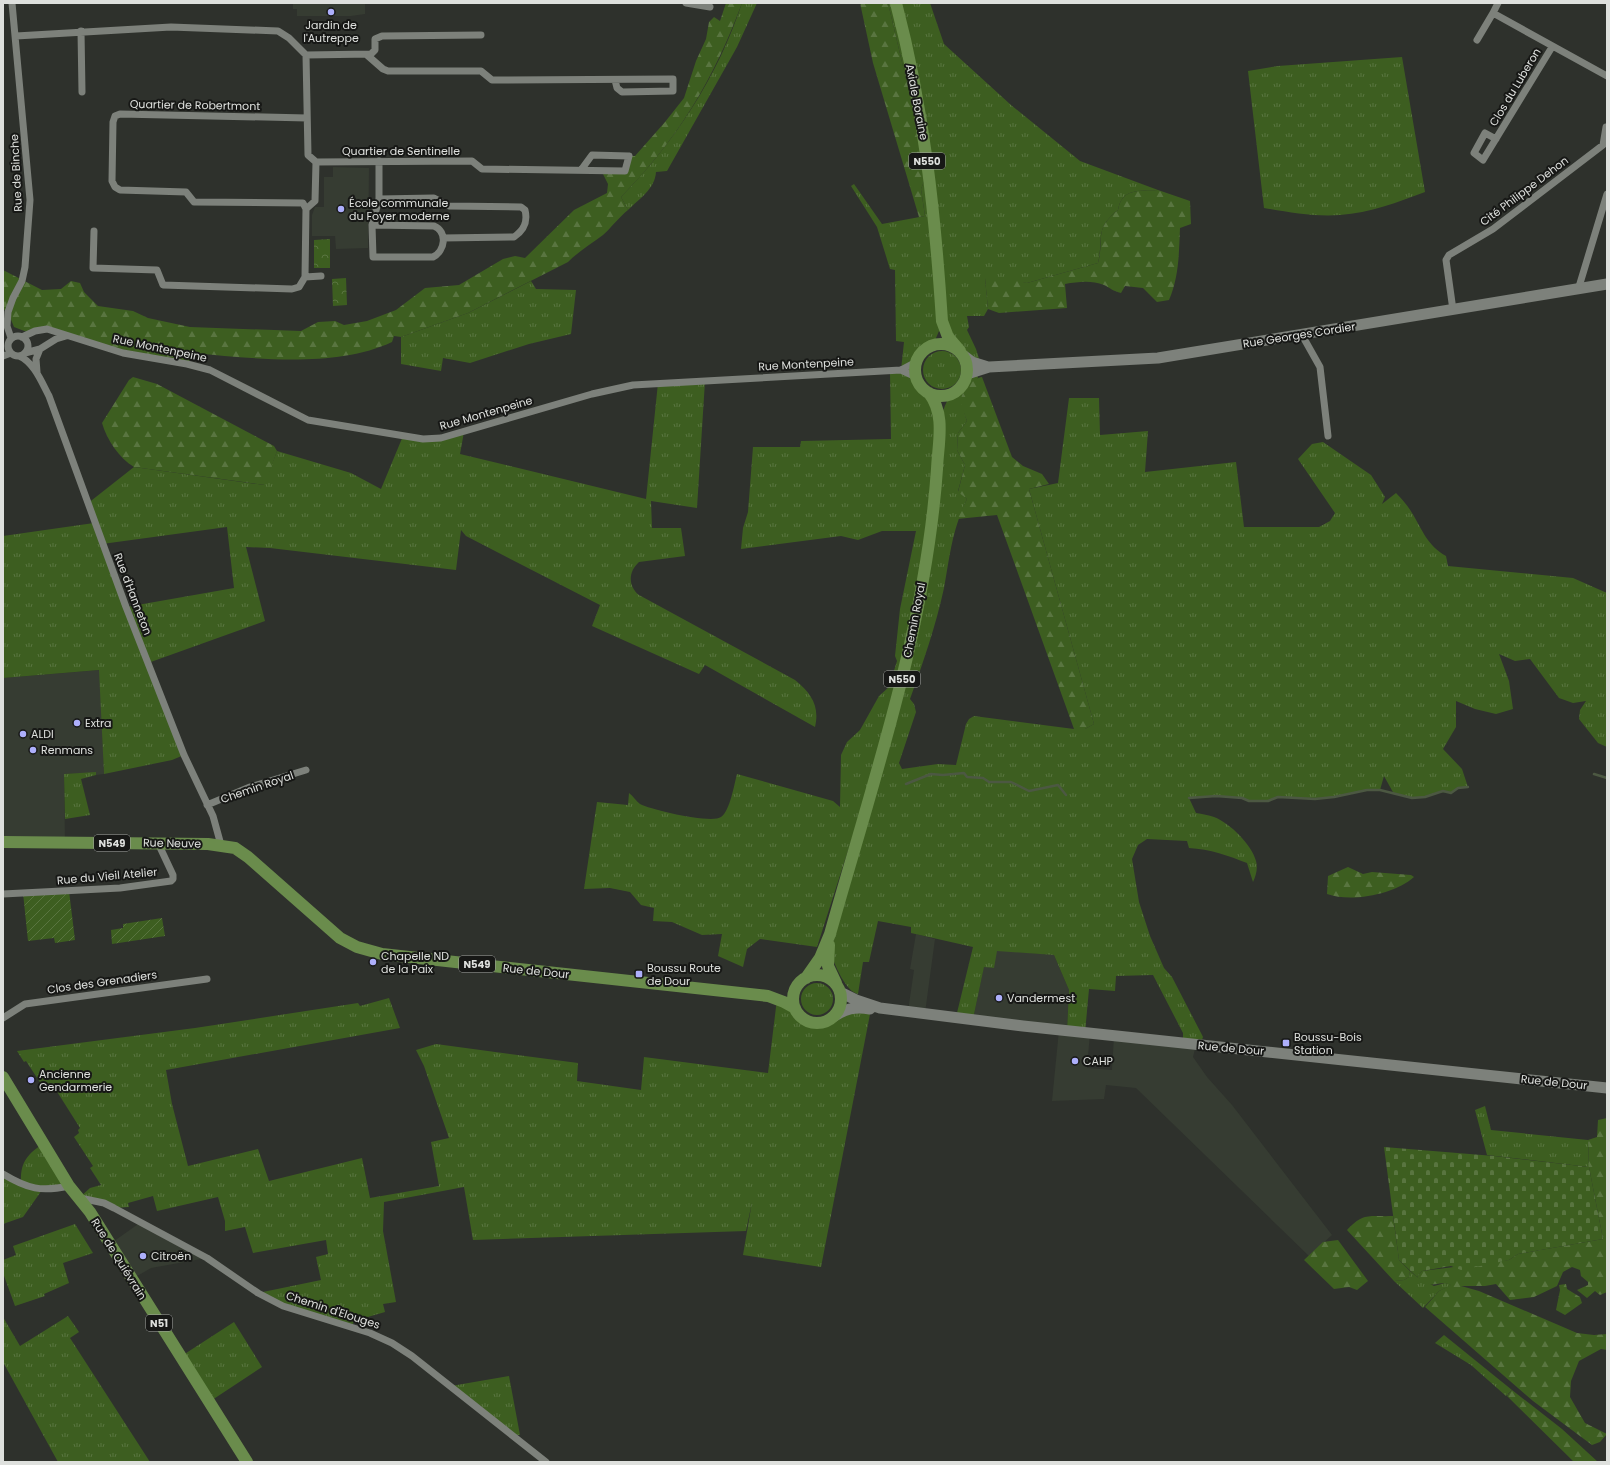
<svg xmlns="http://www.w3.org/2000/svg" width="1610" height="1465" viewBox="0 0 1610 1465" font-family="Poppins,sans-serif">
<style>
.built{fill:#363c32}
.grass{fill:url(#grass-tufts);fill-rule:evenodd}
.forest{fill:url(#forest-firs)}
.cemetery{fill:url(#cemetery-stones)}
.park{fill:url(#park-crowns)}
.garden{fill:url(#garden-furrows)}
.lines{fill:none;stroke-linecap:round;stroke-linejoin:round}
.stream{stroke:#4c5842;stroke-width:2.5}
.street{stroke:#7d817b;stroke-width:7}
.secondary{stroke:#7d817b;stroke-width:11}
.primary{stroke:#6a8c4c;stroke-width:12}
.poi-dot{fill:#adaffb;stroke:#171816;stroke-width:1.5}
.labels{text-anchor:middle;stroke-width:4;stroke-linejoin:round;paint-order:stroke}
.shield{fill:#171816;stroke:#a2a4a1;stroke-width:1}
.shield-label{font-size:10px;font-weight:bold;fill:#dee0dd}
.poi-label{font-size:11px;fill:#dee0dd;stroke:#171816;text-anchor:start}
.street-label{font-size:11px;fill:#dee0dd;stroke:#171816}
</style>
<defs>
<pattern id="grass-tufts" width="24" height="20" patternUnits="userSpaceOnUse"><rect width="24" height="20" fill="#3d5e20"/><path d="M3 7l-1-3M5 7V3M7 7l1-3M15 17l-1-3M17 17v-4M19 17l1-3" fill="none" stroke="#597540"/></pattern>
<pattern id="forest-firs" width="22" height="20" patternUnits="userSpaceOnUse"><rect width="22" height="20" fill="#3d5e20"/><path d="M5 1l3.5 6h-7zM16 11l3.5 6h-7z" fill="#597540"/></pattern>
<pattern id="cemetery-stones" width="16" height="16" patternUnits="userSpaceOnUse"><rect width="16" height="16" fill="#3d5e20"/><path d="M2 7V4a2 2 0 0 1 4 0v3zM10 15v-3a2 2 0 0 1 4 0v3z" fill="#597540"/></pattern>
<pattern id="park-crowns" width="20" height="18" patternUnits="userSpaceOnUse"><rect width="20" height="18" fill="#3d5e20"/><path d="M2 6a3 3 0 1 1 6 0M12 15a3 3 0 1 1 6 0" fill="none" stroke="#597540"/></pattern>
<pattern id="garden-furrows" width="10" height="10" patternUnits="userSpaceOnUse"><rect width="10" height="10" fill="#3d5e20"/><path d="M-1 1l2-2M0 10L10 0M9 11l2-2" fill="none" stroke="#597540"/></pattern>
</defs>
<rect width="100%" height="100%" fill="#2e312c"/>
<!-- built -->
<path class="built" d="M293,3H365V14L351,16H297V9H293Z
M333,167L369,168L368,248L336,249L335,236H312V215L315,207H324V177H333Z
M100,670L104,774L96,775V773L64,774L65,843L3,842V678Z
M916,934L935,939L925,1013L908,1011L914,970L910,969Z
M997,950L1054,955L1069,990L1067,1031L1090,1033L1087,1068L1112,1070L1114,1036L1196,1045L1193,1057L1207,1077L1232,1105L1332,1235L1309,1256L1136,1088L1106,1085L1104,1099L1052,1101L1059,1030L973,1019L984,966Z
M141,1222L207,1258L151,1268L132,1279L110,1244Z"/>
<!-- grass -->
<path class="grass" d="M742,3H757L737,47L667,171L656,172C655,189 639,199 628,210L621,197C675,142 718,76 742,3Z
M888,3H930L944,44L1011,105L1080,161L1158,190C1139,191 1122,188 1118,210C1094,229 1104,238 1098,263L1027,283L985,278L988,309L984,316H967L969,327L967,330L976,349L981,365L939,331L933,345L920,355L915,370L919,384L929,393L941,417C943,410 946,402 950,396C957,387 963,387 967,374L976,370L978,378C959,393 960,400 967,421L958,433L957,450L965,465L958,491L967,499C952,530 950,555 944,588C936,625 923,663 910,699L914,704L916,712L899,763L902,769L938,764L956,765L966,724L969,719L974,716L1074,729H1085L1094,724L1029,489L1058,483L1069,398H1099L1100,435L1148,431L1145,472L1236,462L1244,527H1319L1330,521L1335,513L1298,459L1312,444L1323,442L1371,475L1385,497L1382,504L1396,493C1402,499 1408,506 1412,513C1423,531 1427,545 1446,556L1448,566L1573,578L1607,593V747L1598,743L1579,719L1580,710L1586,701L1573,703L1559,698L1530,659L1515,661L1499,654L1509,681L1513,709L1496,714L1475,709L1456,701V727L1443,749L1462,769L1468,787L1458,788L1451,793C1440,791 1436,794 1426,797C1416,800 1404,796 1394,794L1384,776L1380,790H1367L1334,797L1315,799L1278,797L1268,801H1249L1242,798L1216,796L1189,798L1196,813C1202,814 1209,815 1214,817C1230,823 1252,845 1256,861C1258,868 1256,876 1253,882L1247,863C1229,856 1210,849 1189,848L1187,841L1147,839L1138,845L1132,859L1139,902L1150,936L1164,968L1172,977L1201,1033L1203,1037L1200,1045L1183,1043V1033L1153,975L1116,976L1115,991L1089,989L1085,1033L1067,1031L1069,990L1054,955L997,951L994,968L984,967L973,1019L956,1017L973,947L911,933V927L878,921L869,962H863L858,994C846,992 834,964 831,953L853,835L817,947L760,939L747,949L743,967L718,956L722,934L702,935L672,922L653,921L654,908L641,905L630,892L610,888L584,889L597,802L628,805L629,793C633,796 636,801 640,804C651,810 712,824 721,817C730,811 734,785 737,774L833,801L840,807L841,755L847,742L860,730L879,696L889,687L897,661L895,656L900,609L916,531H882L858,540L841,536L741,549L743,528L748,512L753,447H800L801,441L891,439L890,371L901,370L904,342L896,341L895,270L890,269L877,227L851,186L854,184L882,224L925,216L921,189L925,179L914,113Z
M1402,57L1425,192C1398,202 1370,213 1340,215C1315,217 1288,212 1264,208L1248,71L1278,66Z
M531,281L536,289L576,290L571,334L529,344L470,363L443,358L441,371L401,364V337L468,313Z
M923 370a19 19 0 1 1 38 0a19 19 0 1 1-38 0Z
M705,381L697,508L651,501L652,528H681L685,556L639,562C628,572 628,586 639,595L795,680C811,693 820,706 815,727L705,665L699,674L592,626L600,605L466,536L461,530L456,570L270,548L246,547L265,621L148,663L184,755L172,760L104,774L99,670L3,678V536L94,523L87,504L134,467L264,485L277,451L351,473L381,489L403,436L423,439L464,432L460,454L646,499L658,383ZM227,527L234,588L126,607L102,544Z
M96,772V775L81,779L90,815L65,819L64,774Z
M801 999a16 16 0 1 1 32 0a16 16 0 1 1-32 0Z
M389,998L400,1028L166,1070L172,1104L188,1166L258,1149L269,1181L362,1158L370,1198L439,1186L431,1142L449,1138L424,1066L416,1050L436,1044L578,1063L577,1081L641,1090L644,1057L768,1073L777,999L795,1008L804,1019L811,1022L826,1021L844,1010L871,1009L821,1267L743,1255L752,1202L746,1231L473,1240L464,1187L384,1202L383,1231L396,1302L383,1304L385,1312L354,1321L352,1327L330,1321L258,1293L321,1280L316,1257L328,1254L326,1240L253,1253L245,1227L225,1231V1221L218,1197L157,1211L153,1196L128,1203L129,1207L114,1208L79,1198L90,1188L101,1185L90,1168L93,1166L74,1137L79,1133L78,1130L80,1128L56,1090L50,1093L48,1089L45,1090L26,1061L24,1062L17,1051L195,1028L358,1003L360,1006Z
M1485,1106L1491,1130L1588,1140L1589,1167L1487,1155L1475,1110Z
M43,1144L69,1186L42,1190L23,1217L3,1224V1174L21,1183C20,1163 27,1154 43,1144Z
M75,1224L93,1253L63,1263L69,1283L44,1294L45,1296L15,1306L3,1273V1260L16,1255L13,1246Z
M1410,1271L1417,1277L1434,1286L1445,1283L1452,1285L1439,1291L1423,1308L1394,1281L1404,1280L1409,1277Z
M68,1316L79,1332L70,1338L150,1462L67,1461L58,1462L3,1362V1317L20,1346Z
M234,1322L262,1367L209,1402L180,1357Z
M1444,1335L1512,1390L1506,1396L1471,1365L1435,1343Z
M509,1376L520,1435H511L451,1386Z"/>
<!-- forest -->
<path class="forest" d="M726,3H742C714,79 678,139 621,197L628,210C619,217 611,228 603,235C591,244 579,251 568,262L468,313L401,337L394,336L392,342C337,368 255,359 195,353L187,364L137,356L47,329L27,332L14,327L8,312L3,309V270L42,290L61,289L71,281L80,283L84,292L98,306L133,311L148,318L190,327L301,331L318,322L335,321L344,325L367,321L396,310L425,288L459,285L503,259L515,256L525,258L574,210L607,193L608,184L601,170L625,171L629,156H635L665,122L684,98L696,61L706,39L709,22L714,17L720,21Z
M860,3H888L914,113L925,179L921,189L925,216L919,217L873,63Z
M1158,190L1190,201L1191,224L1180,228C1179,253 1179,277 1169,300L1157,302L1143,288L1125,286L1121,293C1113,291 1110,288 1104,285C1091,280 1078,282 1065,284L1067,308L999,313L988,309L985,278L1001,277L1027,283L1098,263C1105,238 1093,230 1118,210C1122,188 1139,191 1158,190Z
M133,377L157,384L274,446L277,451L265,485L134,467C119,458 107,440 102,423L129,380Z
M982,377L1012,457L1023,466L1042,474L1049,484L1029,489L1094,724L1085,729H1074L997,515L957,519L967,499L958,492L965,465L957,450L958,433L967,421C965,415 962,409 961,403C960,392 972,378 982,377Z
M1348,867L1363,874L1372,872L1411,875L1414,877C1395,894 1352,903 1327,894L1328,876Z
M1607,1118V1292L1600,1295L1595,1291L1587,1298L1577,1290L1588,1285V1282L1581,1276L1580,1270L1572,1267L1563,1272L1557,1286L1534,1297L1510,1300L1496,1284L1485,1286H1461L1479,1291L1577,1333L1594,1335L1607,1334V1350L1601,1349L1579,1361L1571,1381L1570,1397L1585,1423L1607,1434L1600,1442L1592,1445L1533,1401L1425,1307L1439,1291L1451,1285C1435,1279 1436,1292 1417,1277L1422,1271L1509,1260L1518,1254L1603,1239L1589,1167L1588,1140L1597,1137L1598,1120Z
M1393,1216L1399,1260L1410,1271L1409,1277L1404,1280L1394,1281L1347,1230C1364,1212 1369,1217 1393,1216Z
M1338,1240L1368,1281L1357,1290L1349,1287L1334,1289L1304,1260L1323,1242Z
M1566,1284L1567,1289L1580,1297L1582,1303L1565,1315L1556,1310L1560,1290L1559,1285Z
M1512,1390L1562,1429L1598,1462H1574L1507,1396Z"/>
<!-- cemetery -->
<path class="cemetery" d="M1384,1147L1494,1156L1589,1167L1603,1239L1518,1254L1509,1260L1461,1270L1451,1266L1422,1271L1417,1277L1399,1260Z"/>
<!-- park -->
<path class="park" d="M330,239V268H314V240Z
M346,278L347,305L333,306L332,279Z"/>
<!-- garden -->
<path class="garden" d="M69,891L75,940L55,943L54,938L28,941L23,893Z
M162,918L165,936L112,944L111,930L123,928V924Z"/>
<g class="lines">
<!-- stream -->
<path class="stream" d="M1594,774L1607,778
M906,784L931,774L943,775L964,773L967,777L983,778L989,782H1011L1029,791L1058,785L1066,795
M1189,798L1216,796L1242,798L1249,801H1268L1278,797L1315,799L1334,797L1367,790H1380L1412,798L1425,797L1443,791L1451,793L1458,788L1468,787"/>
<!-- street -->
<path class="street" d="M686,3L710,7
M1498,3L1493,13L1607,76
M81,31L82,92
M16,36L171,27L278,31L289,38L306,55L308,155L316,162L315,201L306,209L305,277L299,287L292,289L163,285L157,270L93,268L94,231
M1477,40L1493,13
M306,55L371,54L375,50V39L382,36L481,35
M367,55L383,69L388,71H481L492,80L673,79V91L622,92L617,88L615,80
M1496,139L1485,133L1474,153L1483,160L1552,47
M316,162L472,161L482,169L625,171L629,156L592,155L581,170
M379,199L434,198L449,206L521,207L525,210C528,222 524,230 514,237L443,238
M306,209L303,203L194,202L186,192L120,190L115,187L112,181L113,122L115,116L120,114L307,118
M372,225L434,226C448,232 445,251 433,257H373L372,225L379,199V161
M305,277L321,276
M1578,290L1607,194
M1453,310L1446,260L1449,255L1493,229L1603,145L1606,127
M1302,335L1320,367L1328,436
M8 346a10 10 0 1 1 20 0a10 10 0 1 1-20 0Z
M22,337L35,331L47,329L123,353L187,364L210,370L308,420L423,439L441,438L592,394L633,385L901,370L916,362
M11,338L7,326L8,312L13,298L22,281L25,267L30,200L12,3
M25,353L40,349L56,339L66,336
M3,356L11,353
M19,356C34,362 42,383 49,396L126,607L184,755L213,816L221,845
M901,370L916,377
M37,372L36,359L40,349
M207,805L250,787L306,770
M3,894L120,888L171,881L173,879V875L158,843
M3,1018L25,1004L207,979
M3,1174C28,1189 41,1192 69,1186
M80,1198L104,1203L114,1208L207,1258L258,1293L283,1306L370,1333L392,1343L412,1356L546,1462"/>
<!-- secondary -->
<path class="secondary" d="M964,356L972,362L988,367
M967,374L989,367L1158,358L1607,284
M840,992L856,1000L880,1008L1023,1026L1607,1088
M833,1017C845,1009 855,1006 870,1009"/>
<!-- primary -->
<path class="primary" d="M896,3C924,109 935,212 942,321L948,337L960,351
M915 370a26 26 0 1 1 52 0a26 26 0 1 1-52 0Z
M3,842L208,844L235,848L248,857L340,938L357,947L382,954L768,996L784,1002L795,1008
M829,945L828,966L836,983
M793 999a24 24 0 1 1 48 0a24 24 0 1 1-48 0Z
M806,978L820,958L830,934C873,781 926,628 937,469C938,443 946,415 929,393
M3,1077L69,1186L90,1212L247,1462"/>
</g>
<!-- markers -->
<g class="poi-dot">
<circle cx="331" cy="12" r="4"/>
<circle cx="341" cy="209" r="4"/>
<circle cx="77" cy="723" r="4"/>
<circle cx="23" cy="734" r="4"/>
<circle cx="33" cy="750" r="4"/>
<circle cx="373" cy="962" r="4"/>
<rect x="635" y="970" width="8" height="8" rx="2"/>
<circle cx="999" cy="998" r="4"/>
<rect x="1282" y="1039" width="8" height="8" rx="2"/>
<circle cx="1075" cy="1061" r="4"/>
<circle cx="31" cy="1080" r="4"/>
<circle cx="143" cy="1256" r="4"/>
</g>
<g class="labels">
<!-- shield labels -->
<g class="shield">
<rect x="909" y="153" width="36" height="16" rx="3"/>
<rect x="884" y="671" width="36" height="16" rx="3"/>
<rect x="94" y="835" width="36" height="16" rx="3"/>
<rect x="459" y="956" width="36" height="16" rx="3"/>
<rect x="146" y="1315" width="26" height="16" rx="3"/>
</g>
<g class="shield-label">
<text x="927" y="165">N550</text>
<text x="902" y="683">N550</text>
<text x="112" y="847">N549</text>
<text x="477" y="968">N549</text>
<text x="159" y="1327">N51</text>
</g>
<!-- poi labels -->
<g class="poi-label">
<text x="331" y="29" text-anchor="middle">Jardin de<tspan x="331" dy="13">l'Autreppe</tspan></text>
<text x="349" y="207">École communale<tspan x="349" dy="13">du Foyer moderne</tspan></text>
<text x="85" y="727">Extra</text>
<text x="31" y="738">ALDI</text>
<text x="41" y="754">Renmans</text>
<text x="381" y="960">Chapelle ND<tspan x="381" dy="13">de la Paix</tspan></text>
<text x="647" y="972">Boussu Route<tspan x="647" dy="13">de Dour</tspan></text>
<text x="1007" y="1002">Vandermest</text>
<text x="1294" y="1041">Boussu-Bois<tspan x="1294" dy="13">Station</tspan></text>
<text x="1083" y="1065">CAHP</text>
<text x="39" y="1078">Ancienne<tspan x="39" dy="13">Gendarmerie</tspan></text>
<text x="151" y="1260">Citroën</text>
</g>
<!-- street labels -->
<g class="street-label">
<text transform="translate(1515 87) rotate(-59)" y="4">Clos du Luberon</text>
<text transform="translate(917 102) rotate(79)" y="4">Axiale Boraine</text>
<text transform="translate(195 105) rotate(1)" y="4">Quartier de Robertmont</text>
<text x="401" y="155">Quartier de Sentinelle</text>
<text transform="translate(16 173) rotate(-93)" y="4">Rue de Binche</text>
<text transform="translate(1524 191) rotate(-37)" y="4">Cité Philippe Dehon</text>
<text transform="translate(1299 335) rotate(-9)" y="4">Rue Georges Cordier</text>
<text transform="translate(160 348) rotate(12)" y="4">Rue Montenpeine</text>
<text transform="translate(806 364) rotate(-3)" y="4">Rue Montenpeine</text>
<text transform="translate(486 413) rotate(-16)" y="4">Rue Montenpeine</text>
<text transform="translate(133 594) rotate(69)" y="4">Rue d'Hanneton</text>
<text transform="translate(914 620) rotate(-79)" y="4">Chemin Royal</text>
<text transform="translate(257 787) rotate(-19)" y="4">Chemin Royal</text>
<text transform="translate(172 843) rotate(1)" y="4">Rue Neuve</text>
<text transform="translate(107 876) rotate(-5)" y="4">Rue du Vieil Atelier</text>
<text transform="translate(536 971) rotate(6)" y="4">Rue de Dour</text>
<text transform="translate(102 982) rotate(-8)" y="4">Clos des Grenadiers</text>
<text transform="translate(1231 1048) rotate(5)" y="4">Rue de Dour</text>
<text transform="translate(1554 1082) rotate(6)" y="4">Rue de Dour</text>
<text transform="translate(119 1259) rotate(58)" y="4">Rue de Quiévrain</text>
<text transform="translate(333 1310) rotate(18)" y="4">Chemin d'Elouges</text>
</g>
</g>
<!-- border -->
<rect width="1610" height="1465" fill="none" stroke="#dee0dd" stroke-width="8"/>
</svg>
